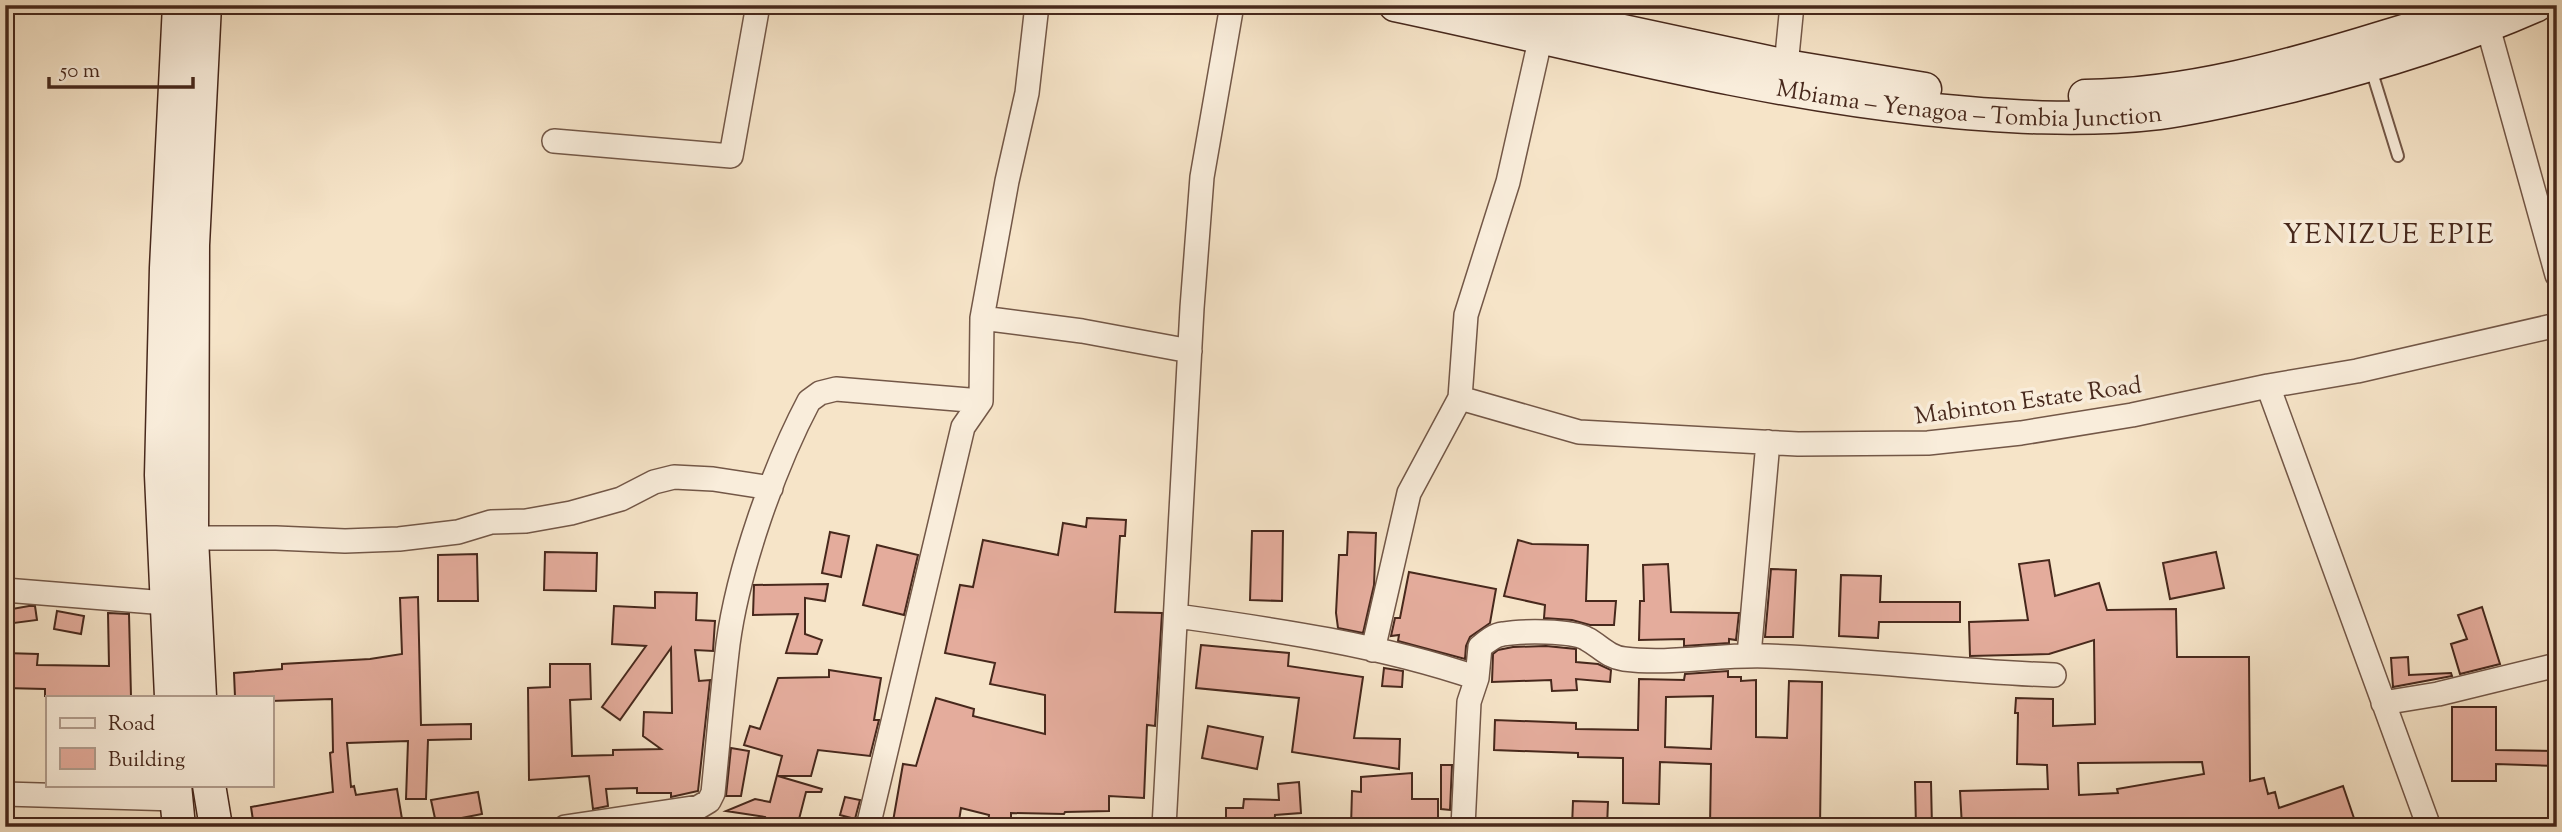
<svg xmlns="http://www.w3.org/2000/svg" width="2562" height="832" viewBox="0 0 2562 832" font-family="'Sorts Mill Goudy',serif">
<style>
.building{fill:#e4ac9c;stroke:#47281c;stroke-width:2;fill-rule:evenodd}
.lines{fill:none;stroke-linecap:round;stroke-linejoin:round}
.lane-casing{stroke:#735747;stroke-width:14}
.street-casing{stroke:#735747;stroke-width:26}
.secondary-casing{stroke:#47281c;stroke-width:35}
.lane{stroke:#f9eddb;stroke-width:10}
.street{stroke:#f9eddb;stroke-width:23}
.secondary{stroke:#f9eddb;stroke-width:32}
.labels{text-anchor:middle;stroke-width:7;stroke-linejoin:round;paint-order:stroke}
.street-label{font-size:24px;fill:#47281c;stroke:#f9eddb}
.quarter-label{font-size:28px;letter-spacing:2px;fill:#47281c;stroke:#f9eddb}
</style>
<rect width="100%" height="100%" fill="#f6e4c8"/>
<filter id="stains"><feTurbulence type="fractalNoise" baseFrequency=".00286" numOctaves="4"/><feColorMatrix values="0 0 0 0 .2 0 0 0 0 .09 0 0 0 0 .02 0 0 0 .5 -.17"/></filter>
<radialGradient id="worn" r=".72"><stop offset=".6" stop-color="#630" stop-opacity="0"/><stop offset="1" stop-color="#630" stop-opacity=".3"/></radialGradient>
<!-- building -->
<path class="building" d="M1087,518L1126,520L1125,536H1120L1115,612L1162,613L1155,726L1147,725L1144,798L1109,796V811L1065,812L1064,814L1011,813V827H995V824H988L989,815L961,808L958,827H892L903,764L916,766L936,698L974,709L973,716L1045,734V695L990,684L995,663L945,653L960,585L973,587L983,540L1058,555L1063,523L1086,527Z
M1252,531H1283L1282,601L1250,600Z
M830,532L849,536L841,577L822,573Z
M1348,532L1376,533L1374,585L1363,633L1338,628L1336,613L1339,555H1347Z
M1518,540L1532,544L1588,545L1586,601H1616L1614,625H1590L1572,620L1544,618L1545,605L1504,596Z
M877,545L918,555L904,615L863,605Z
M545,552L597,553L596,591L544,590Z
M2216,552L2224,588L2170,599L2163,563Z
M477,554L478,601H438V555Z
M2049,560L2055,596L2099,583L2107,610L2176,609L2177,657H2249L2250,781L2264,778L2268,794L2275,792L2279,808L2343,786L2357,827H1962L1960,791L2048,789L2047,765L2017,764L2018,713H2015L2016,698L2053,699V726L2095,724L2094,640L2049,654L1970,656L1969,622L2028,620L2019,564ZM2202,762L2204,774L2117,789L2118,793L2079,795L2078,763Z
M1668,564L1671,612L1739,613L1736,640L1729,639V643L1684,646V639L1639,640L1640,601H1644L1643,565Z
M1771,569L1796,570L1793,637H1765Z
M1409,572L1496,589L1490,623L1470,637L1466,646L1465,659L1398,641L1399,635L1391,636L1395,618H1400Z
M1841,575L1881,576L1880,602H1960V622H1879L1878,638L1839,636Z
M828,584L825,601L805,598V634L822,640L817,654L786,653L798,614L753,615L754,585Z
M655,592L697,593L696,620L715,621L713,651L695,650L699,681L710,680L698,791L671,797V793H637V788L606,789L608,806L593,809L589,776L529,780L528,688L550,687V664H590L591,699L570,700L572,756L613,755V750L661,749L643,736L644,712L672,713L671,648L620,720L602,707L646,646L612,644L614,606L655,608Z
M418,597L421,725L471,724V739L428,740L426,799H406L408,741L347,743L351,787L354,786L356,795L397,789L403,825L254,827L251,807L333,792L330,753L333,752L332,699L271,701V697H235L234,673L282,669V664L370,659L402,654L400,598Z
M29,606H35L37,620L14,623L12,609Z
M2482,607L2500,664L2460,674L2451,644L2467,639L2458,615Z
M57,611L84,616L81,634L54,629Z
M108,613L129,614L131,697L45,696V689L5,688V653L38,654L37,665L109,666Z
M1201,645L1289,653L1288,666L1363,677L1354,738L1400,739L1399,769L1292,752L1299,698L1196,688Z
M1546,646L1576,649V662L1598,664L1611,670L1610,682L1576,679L1577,690L1552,691L1551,680L1492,682L1493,654L1498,650L1513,647Z
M2408,657L2409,675L2451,673L2452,676L2393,687L2391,658Z
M1384,668L1403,671L1402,687L1382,686Z
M829,670L881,678L874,720H879L870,756L818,750L811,776H778L822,789L821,792H806L797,827H763L765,817L726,811L755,799L770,802L782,756L744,745L750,726L760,729L778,678L829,677Z
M1728,671V677H1741V681L1756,680V737L1787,738L1789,681L1822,682L1820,827H1710L1711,764L1660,762L1659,804L1623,803V758L1578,757V753L1494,750L1495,720L1576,723V729L1638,730L1639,679L1684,680L1685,674ZM1713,696L1711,749L1665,747L1666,697Z
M2452,707H2496V750L2557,751V766L2496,764V781H2452Z
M1208,726L1263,737L1257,769L1202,758Z
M731,748L749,751L741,796H726Z
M1441,765H1452L1450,810L1441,809Z
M1412,773V799H1438V827H1351L1352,791L1361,792V777Z
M1299,782L1301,813L1275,815L1274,827H1226V808H1243L1244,799L1279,800L1278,784Z
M1915,782H1931L1932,827H1916Z
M478,792L482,814L436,823L431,800Z
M845,797L860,800L855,819L840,815Z
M1573,801L1608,802L1607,827H1572Z"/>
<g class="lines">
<!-- lane casing -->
<g class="lane-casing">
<path id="lane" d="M2371,69L2398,156"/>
</g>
<!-- street casing -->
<g class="street-casing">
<path id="street" d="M2488,27L2557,275
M1786,66L1792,5
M554,141L731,156L758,5
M982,318L1082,331L1190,351
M2268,386L2429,827
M1460,398L1579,432L1798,444L1928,443L2021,433L2132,415L2268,386L2357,371L2557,325
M192,538H276L345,541L399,539L458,532L491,522L526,521L571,513L621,499L654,482L674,477L713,479L771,488
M5,590L166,603
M1177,616C1277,630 1381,645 1477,678L1469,702L1463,827
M1373,650L1409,493L1460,398L1466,315L1508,182L1541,36
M1749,655L1768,442
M1477,678L1480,647C1487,641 1494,635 1503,634C1521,631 1572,630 1587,639C1600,646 1608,657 1624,659C1671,665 1720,654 1767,656C1863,659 1958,672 2054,675
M2383,703L2438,694L2557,665
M5,794L176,799
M565,827L699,807L709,801L713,793C718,744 722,694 728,644C738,569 774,467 809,401L820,393L836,389L981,401
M868,827L963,427L981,401L982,318L1007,181L1027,93L1037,5
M1164,827L1192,308L1202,177L1232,5"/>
</g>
<!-- secondary casing -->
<g class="secondary-casing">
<g id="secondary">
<path id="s1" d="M1395,5C1571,42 1746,90 1925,109C2002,117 2082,122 2159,113C2204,107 2248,96 2292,86C2376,65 2458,40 2537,5"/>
<path d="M1502,5L1786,66L1925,89"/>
<path d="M2085,96C2187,95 2290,66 2387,36C2419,26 2452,17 2483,6"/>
<path d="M171,697L161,475L166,268L179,5"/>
<path d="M200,697L192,538L193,245L205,5"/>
<path d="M175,785L179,827"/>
<path d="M209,785L216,827"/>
</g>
</g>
<!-- lane -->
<use href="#lane" class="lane"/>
<!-- street -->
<use href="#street" class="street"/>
<!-- secondary -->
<use href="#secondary" class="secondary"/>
</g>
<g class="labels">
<!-- street labels -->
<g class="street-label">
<text dy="8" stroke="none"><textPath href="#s1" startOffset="584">Mbiama – Yenagoa – Tombia Junction</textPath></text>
<text transform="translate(2028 400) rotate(-8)" y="8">Mabinton Estate Road</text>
</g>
<!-- quarter labels -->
<g class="quarter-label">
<text x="2389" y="243">YENIZUE EPIE</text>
</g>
</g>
<!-- margin -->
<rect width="2562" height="832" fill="none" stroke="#f6e4c8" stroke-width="28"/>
<rect x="7" y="7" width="2548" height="818" fill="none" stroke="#47281c" stroke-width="3.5"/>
<rect x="14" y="14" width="2534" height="804" fill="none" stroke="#47281c" stroke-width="2"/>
<!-- legend -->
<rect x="46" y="696" width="228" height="91" fill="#f9eddb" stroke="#b29e8f" stroke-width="2"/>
<rect x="60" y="718" width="35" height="10" fill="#f9eddb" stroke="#b29e8f" stroke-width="2"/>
<text x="108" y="730" font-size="21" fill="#47281c">Road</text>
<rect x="60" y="748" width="35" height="21" fill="#e4ac9c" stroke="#b29e8f" stroke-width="2"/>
<text x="108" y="766" font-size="21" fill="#47281c">Building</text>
<!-- scale -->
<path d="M49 77v10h144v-10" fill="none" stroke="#47281c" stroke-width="3.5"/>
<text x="60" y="77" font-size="21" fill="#47281c" stroke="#f9eddb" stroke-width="5" paint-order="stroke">50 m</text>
<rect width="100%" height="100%" filter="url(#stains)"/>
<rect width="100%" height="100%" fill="url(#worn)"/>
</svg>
